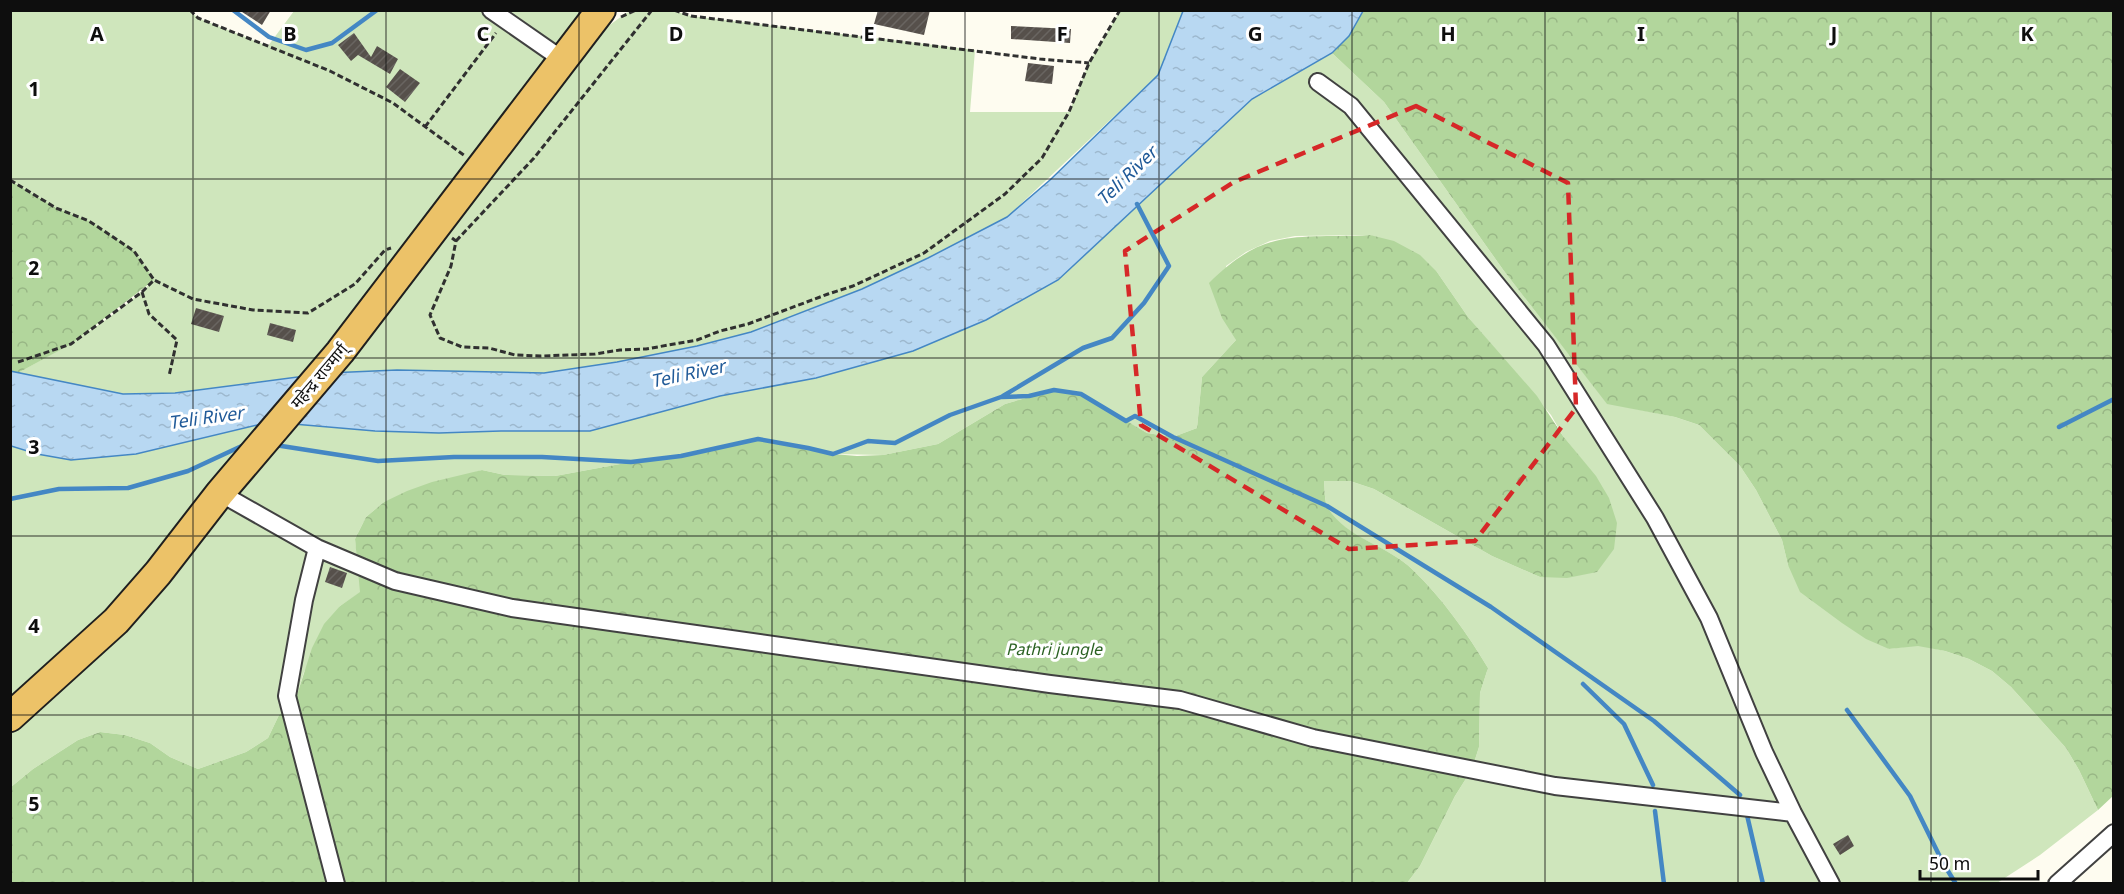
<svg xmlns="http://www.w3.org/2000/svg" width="2124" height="894" viewBox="0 0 2124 894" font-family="Georgia,'Noto Sans Devanagari',serif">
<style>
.grass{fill:#cfe6bc}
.forest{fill:url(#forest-crowns)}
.water{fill:url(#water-ripples);stroke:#4487c4;stroke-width:1.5}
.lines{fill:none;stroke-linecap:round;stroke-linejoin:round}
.stream{stroke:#4487c4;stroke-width:4.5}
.building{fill:url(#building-hatch)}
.minor-casing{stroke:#414141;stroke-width:20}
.trunk-casing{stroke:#1f1f1f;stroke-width:32}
.path{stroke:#303030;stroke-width:3;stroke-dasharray:6 3;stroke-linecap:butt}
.minor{stroke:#fff;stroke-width:16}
.trunk{stroke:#ecc268;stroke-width:28}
.marked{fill:none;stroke:#d62828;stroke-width:4.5;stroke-dasharray:12 8;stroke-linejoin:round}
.grid{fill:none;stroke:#0e0e0e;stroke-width:1.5;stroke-opacity:0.55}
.labels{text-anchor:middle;stroke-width:6;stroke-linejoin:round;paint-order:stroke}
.street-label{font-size:16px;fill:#0e0e0e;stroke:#fff}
.park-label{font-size:16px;font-style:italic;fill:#2b6223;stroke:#fff}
.water-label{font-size:18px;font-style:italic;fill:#205a98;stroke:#fff}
.grid-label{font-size:20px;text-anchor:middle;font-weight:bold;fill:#0e0e0e;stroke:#fff;stroke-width:6;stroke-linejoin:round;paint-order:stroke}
</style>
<defs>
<pattern id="forest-crowns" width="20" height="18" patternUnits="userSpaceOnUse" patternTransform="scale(1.5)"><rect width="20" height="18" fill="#b2d69c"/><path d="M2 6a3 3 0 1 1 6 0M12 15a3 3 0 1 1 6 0" fill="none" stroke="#98b685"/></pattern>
<pattern id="water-ripples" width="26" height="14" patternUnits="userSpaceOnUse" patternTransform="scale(1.5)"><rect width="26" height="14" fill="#b8d8f2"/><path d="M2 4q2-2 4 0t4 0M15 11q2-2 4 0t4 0" fill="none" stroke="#9db8ce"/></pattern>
<pattern id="building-hatch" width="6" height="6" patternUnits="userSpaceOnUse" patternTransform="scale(1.5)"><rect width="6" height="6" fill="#56504b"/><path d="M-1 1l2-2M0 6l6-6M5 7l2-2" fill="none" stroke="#696561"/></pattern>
</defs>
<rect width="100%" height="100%" fill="#fefcf0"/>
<!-- grass -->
<path class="grass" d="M10,11H190L198,18L268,46L294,11H601L565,58L626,13C647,7 671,9 691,16L975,50L970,112H1069L1089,63L1120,11H1183L1158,75L1007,217L928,258L862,289L751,332L697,346L617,362L544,373L397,370L328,373L175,393L123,394L18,373C66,347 115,318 154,280L89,221L56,208L11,180Z
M1332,53L1384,102L1504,271L1607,403L1675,417L1699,425L1740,466L1756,490L1782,540L1788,565L1889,649L1918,645L1945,651L1969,659L1992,671L2011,687L2066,748L2079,770L2098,810L2040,855L1997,883H1407L1420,866L1455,796L1472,769L1479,747L1480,693L1488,668C1467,633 1442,598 1413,570C1388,545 1346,539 1328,508C1324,501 1325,488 1324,481H1350L1374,489L1492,556L1540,577L1595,476L1563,436L1551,415L1468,317L1437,272L1370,235L1295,236L1270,241L1246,252L1226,266L1236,340L1202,377L1197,428L1173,437L1147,433L1126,421L1054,390L1005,404L938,444L883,455L833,454L808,448L758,439L681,456L631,462L555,476L505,475L482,470L384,502L366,517L355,539L361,592L340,606L304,672L296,698L279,715L268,738L246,752L198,769L170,757L150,743L125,735L100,732L78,740L33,769L11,787V446L37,454L71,460L136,454L270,422L375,431L439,433L501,431L720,396L816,378L913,351L986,320L1058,280L1252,99Z"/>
<!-- forest -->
<path class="forest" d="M1363,11H2113V796L2098,810L2079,770L2066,748L2011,687L1992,671L1969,659L1945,651L1918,646L1889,649L1866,639L1842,623L1800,592L1788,565L1782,540L1756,490L1740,466L1699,425L1675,417L1607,404L1504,271L1384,102L1332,53L1349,36Z
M10,180L56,208L89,221L134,251L154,280L71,344L18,373L10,371Z
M1370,235L1394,241L1420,255L1437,272L1468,317L1537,396L1563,436L1596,476L1609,498L1617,523L1614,549L1597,572L1567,578L1540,577L1492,556L1374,489L1350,481H1324C1325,489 1324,501 1328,508C1347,539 1388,545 1413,570C1442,598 1467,633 1488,668L1480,693L1479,747L1472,769L1455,796L1420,866L1407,883L11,884V787L33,769L78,740L100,732L125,735L150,743L170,757L198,769L246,752L268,738L279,715L296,698L312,648L324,624L340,606L360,592L355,539L366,517L384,502L407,491L432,482L482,470L505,475L555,476L631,462L681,456L758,439L808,448L833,454L857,456L883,455L938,444L1005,404L1054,390L1081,394L1147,433L1173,437L1197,428L1202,377L1236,340L1222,318L1209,283C1266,226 1297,239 1370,235Z"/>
<!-- water -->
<path class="water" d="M1183,11H1363L1349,36L1332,53L1252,99L1058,280L986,320L913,351L816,378L720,396L590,431H501L439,433L375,431L270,422L136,454L71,460L37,454L11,446L10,371L123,394L175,393L328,373L397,370L544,373L617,362L697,346L751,332L862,289L928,258L1007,217L1050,180L1158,75Z"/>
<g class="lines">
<!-- stream -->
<path class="stream" d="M233,10L269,37L306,50L332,43L377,10
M1003,396L1083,348L1112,338L1144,303L1169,266L1137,204
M2059,427L2114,399
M275,445L378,461L454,457H542L631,462L681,456L758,439L808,448L833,454L868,441L895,443L950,415L1001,397L1029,396L1054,390L1081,394L1126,421L1135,416L1173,437L1327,506L1491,607L1654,721L1740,795
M10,499L59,489L128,488L188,471L246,444
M1583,684L1624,724L1653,785
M1847,710L1910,796L1943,863L1956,884
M1655,811L1664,884
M1747,815L1763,884"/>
</g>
<!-- building -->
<path class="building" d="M239,10H271L262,25Z
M878,10H930L924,35L874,24Z
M1011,26L1071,29L1070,43L1011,39Z
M354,33L371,57L377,46L398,59L390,74L358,55L351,61L338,45Z
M1028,63L1054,66L1052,84L1025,81Z
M400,69L420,83L405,102L386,87Z
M196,308L224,316L219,332L191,324Z
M270,323L296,330L293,342L267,335Z
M330,567L347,573L342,588L325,582Z
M1848,835L1854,846L1840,855L1833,844Z"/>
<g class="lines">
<!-- minor casing -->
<g class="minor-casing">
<path id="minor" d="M491,10L563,60
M1318,82L1351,106L1546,345L1655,518L1709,618L1764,752L1793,813L1831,884
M220,493L317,548L304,600L287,696L336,884
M317,548L395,581L512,608L1050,684L1180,700L1313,738L1555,786L1793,813
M2057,884L2114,833"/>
</g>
<!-- trunk casing -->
<g class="trunk-casing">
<path id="trunk" d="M10,717L116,621L158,573L220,493L340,352L601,10"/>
</g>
<!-- path -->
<path class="path" d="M190,10L198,18L330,71L393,103L465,156
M674,10L691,16L1040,59L1089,63
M621,17L636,10
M425,127L496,33
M10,180L56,208L89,221L134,251L154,280
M452,238L456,241L451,266L430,315L440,338L462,347L489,348L515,355L541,356L595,354L620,350L646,349L697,340L720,331L748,324L828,294L853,286L924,253L1005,194L1042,158L1069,112L1089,63L1120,10
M456,241L534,158L652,10
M142,292L149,314L177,340L169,376
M18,362L71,344L142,292L154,280L193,299L253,310L308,313L355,284L385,250L391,248"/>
<!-- minor -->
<use href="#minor" class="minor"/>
<!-- trunk -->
<use href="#trunk" class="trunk"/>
</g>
<!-- marked area -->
<path class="marked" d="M1416,106L1568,183L1576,408L1475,541L1349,549L1141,425L1125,251L1234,182Z"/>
<!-- grid -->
<path class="grid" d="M193,10V884M386,10V884M579,10V884M772,10V884M965,10V884M1159,10V884M1352,10V884M1545,10V884M1738,10V884M1931,10V884M10,179H2114M10,358H2114M10,536H2114M10,715H2114"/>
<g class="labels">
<!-- street labels -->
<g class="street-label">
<text transform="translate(319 376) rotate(-50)" y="6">महेन्द्र राज्मार्ग्</text>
</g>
<!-- park labels -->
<g class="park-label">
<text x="1054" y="655">Pathri jungle</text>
</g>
<!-- water labels -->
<g class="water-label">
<text transform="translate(1127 176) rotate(-44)" y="6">Teli River</text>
<text transform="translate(688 374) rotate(-12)" y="6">Teli River</text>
<text transform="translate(206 418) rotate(-8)" y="6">Teli River</text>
</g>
</g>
<g class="grid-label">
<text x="97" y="41">A</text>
<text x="290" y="41">B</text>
<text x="483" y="41">C</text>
<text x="676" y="41">D</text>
<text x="869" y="41">E</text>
<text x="1062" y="41">F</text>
<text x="1255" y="41">G</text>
<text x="1448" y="41">H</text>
<text x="1641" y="41">I</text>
<text x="1834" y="41">J</text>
<text x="2027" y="41">K</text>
<text x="34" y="96">1</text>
<text x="34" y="275">2</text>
<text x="34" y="454">3</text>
<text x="34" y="633">4</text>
<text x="34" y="811">5</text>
</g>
<!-- border -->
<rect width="2124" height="894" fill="none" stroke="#0e0e0e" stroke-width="24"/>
<!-- scale -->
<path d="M1920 870v9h118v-9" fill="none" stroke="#0e0e0e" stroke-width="3"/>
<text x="1929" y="870" font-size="18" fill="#0e0e0e" stroke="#ffffff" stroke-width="4.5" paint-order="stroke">50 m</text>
</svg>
